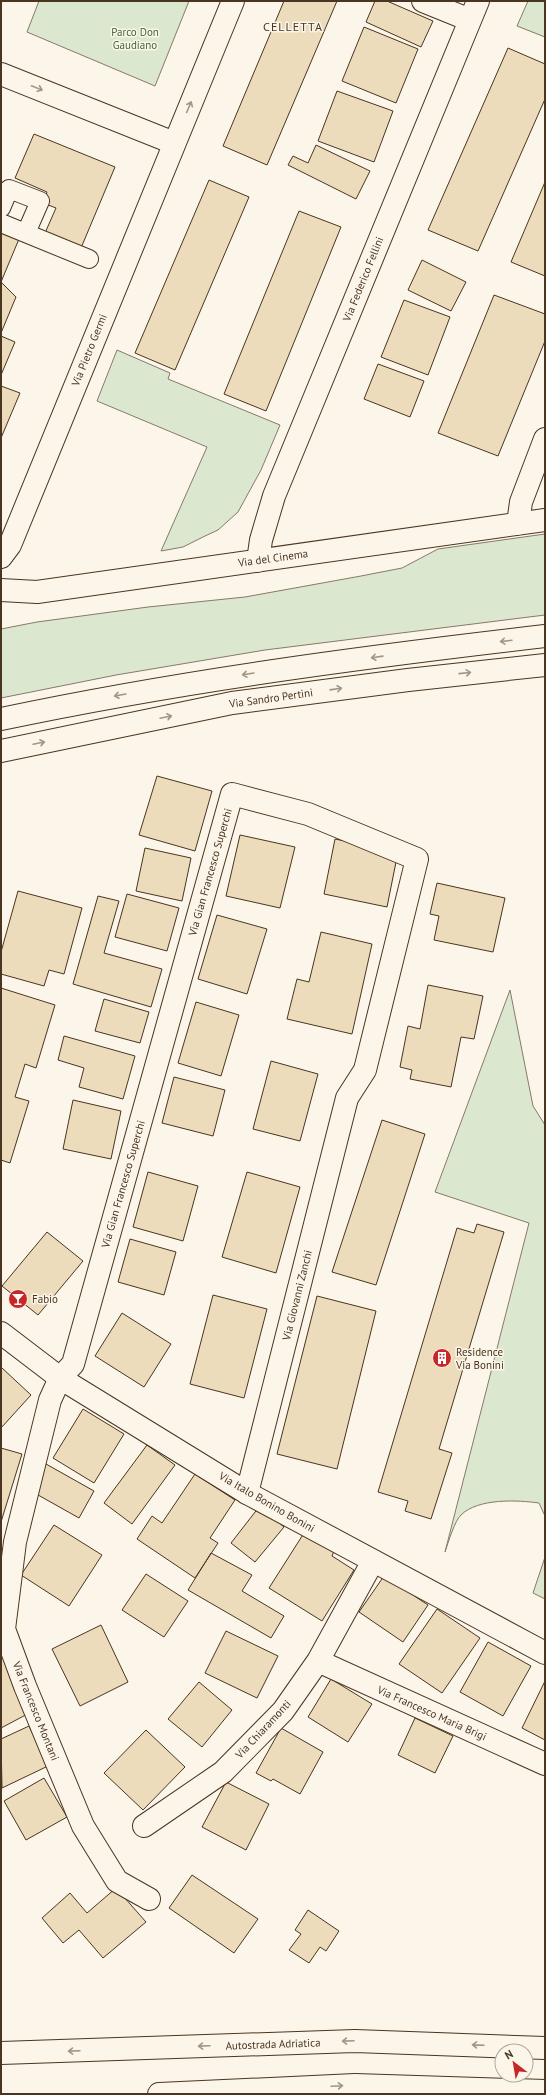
<svg xmlns="http://www.w3.org/2000/svg" width="546" height="2095" viewBox="0 0 546 2095" font-family="'PT Sans',sans-serif">
<style>
.green{fill:#dce7d0;stroke:#887966}
.building{fill:#ecdcbc;stroke:#4a3520}
.lines{fill:none;stroke-linecap:round;stroke-linejoin:round}
.pedestrian-casing{stroke:#4a3520;stroke-width:20}
.minor-casing{stroke:#4a3520;stroke-width:24}
.secondary-casing{stroke:#4a3520;stroke-width:24}
.primary-casing{stroke:#4a3520;stroke-width:24}
.motorway-casing{stroke:#4a3520;stroke-width:24}
.pedestrian{stroke:#fbf6e9;stroke-width:18}
.minor{stroke:#fbf6e9;stroke-width:22}
.secondary{stroke:#fbf6e9;stroke-width:22}
.primary{stroke:#fbf6e9;stroke-width:22}
.motorway{stroke:#fbf6e9;stroke-width:22}
.oneway{stroke:#a29684}
.labels{text-anchor:middle;stroke-width:3;stroke-linejoin:round;paint-order:stroke}
.park-label{font-size:11px;fill:#436837;stroke:#fbf6e9}
.street-label{font-size:11px;fill:#4a3520;stroke:#fbf6e9}
.poi-label{font-size:11px;fill:#4a3520;stroke:#fbf6e9;text-anchor:start}
.neighbourhood-label{font-size:12px;letter-spacing:1px;fill:#4a3520;stroke:#fbf6e9}
</style>
<rect width="100%" height="100%" fill="#fbf6e9"/>
<!-- green -->
<path class="green" d="M39,1H189L155,86L27,32Z
M528,1H545V37L517,26Z
M117,350L170,373L168,379L280,425L261,470L238,512L218,530L205,536L183,547L161,551L207,447L97,401Z
M545,534V615L265,650L116,675L1,698V629L37,622L148,607L245,597L361,576L402,568L438,549Z
M510,990L533,1106L545,1125V1516L539,1503C518,1500 478,1498 461,1515C455,1520 448,1543 445,1552L529,1223L435,1192Z
M545,1557V1599L533,1593Z"/>
<!-- building -->
<path class="building" d="M284,1H337L267,165L223,146Z
M375,1H387L433,21L421,47L366,22Z
M364,27L418,49L396,103L342,81Z
M508,48L545,64V99L478,251L428,230Z
M337,91L393,111L374,162L318,141Z
M34,134L115,167L81,248L45,233L56,208L43,203L47,192L15,178Z
M316,145L370,171L356,199L288,165L293,156L308,163Z
M209,180L249,197L175,370L135,353Z
M545,182V276L511,262Z
M299,211L341,227L266,411L224,394Z
M1,233L19,239L1,282Z
M422,260L466,282L451,311L408,290Z
M1,282L16,297L1,333Z
M494,295L545,314V341L498,456L438,433Z
M404,300L450,317L428,375L381,357Z
M1,336L15,342L1,375Z
M378,364L424,381L410,417L364,399Z
M1,386L20,393L1,438Z
M157,776L212,791L195,851L139,835Z
M240,835L295,847L280,908L226,896Z
M335,839L398,852L387,907L324,894Z
M145,848L191,858L182,901L136,891Z
M437,883L505,898L493,952L434,940L439,916L430,914Z
M18,891L82,908L64,974L49,970L44,986L1,974V952Z
M127,894L179,908L167,951L115,937Z
M98,896L119,901L104,953L162,969L151,1007L73,984Z
M217,915L267,929L247,994L198,979Z
M321,932L372,944L352,1034L287,1019L297,979L309,982Z
M428,985L483,996L474,1039L461,1037L451,1087L410,1079L412,1070L400,1067L408,1026L420,1029Z
M1,988L55,1005L36,1068L25,1064L15,1097L29,1101L10,1163L1,1160Z
M104,999L149,1012L140,1043L95,1031Z
M196,1002L239,1015L221,1076L178,1063Z
M64,1036L135,1056L123,1099L79,1087L84,1068L58,1060Z
M271,1061L318,1074L300,1141L253,1129Z
M174,1077L225,1090L213,1136L162,1123Z
M73,1100L121,1111L111,1159L63,1149Z
M382,1120L425,1134L376,1285L332,1272Z
M148,1172L198,1186L183,1241L133,1227Z
M247,1172L300,1187L276,1273L222,1257Z
M477,1224L504,1232L439,1449L452,1453L431,1519L405,1511L408,1501L378,1492L457,1228L474,1233Z
M47,1232L83,1261L38,1315L2,1286Z
M130,1239L176,1252L164,1295L118,1282Z
M213,1295L267,1309L244,1398L190,1384Z
M317,1296L376,1311L337,1469L277,1454Z
M122,1313L171,1344L144,1387L95,1356Z
M1,1367L31,1395L1,1428Z
M83,1409L124,1434L94,1483L53,1458Z
M147,1445L175,1465L132,1524L104,1503Z
M1,1448L22,1454L1,1522Z
M46,1464L94,1491L79,1518L31,1491Z
M195,1474L235,1500L210,1538L218,1543L195,1578L137,1539L152,1516L162,1523Z
M259,1507L284,1527L255,1562L231,1543Z
M54,1525L102,1555L69,1606L21,1575Z
M304,1533L334,1551L332,1556L354,1570L322,1621L269,1588Z
M211,1553L252,1575L242,1591L284,1616L271,1638L188,1590Z
M146,1574L188,1601L164,1637L122,1610Z
M384,1576L428,1605L403,1642L359,1612Z
M437,1609L480,1638L442,1693L399,1664Z
M101,1625L128,1682L80,1706L52,1649Z
M226,1631L278,1656L257,1698L205,1673Z
M488,1642L531,1666L503,1716L460,1692Z
M1,1645L35,1710L1,1728Z
M331,1679L372,1704L348,1742L308,1717Z
M545,1681V1740L522,1728Z
M199,1682L232,1710L202,1747L168,1719Z
M415,1718L453,1736L435,1773L398,1755Z
M29,1726L48,1766L2,1788L1,1739Z
M281,1728L323,1752L300,1794L273,1779L271,1781L256,1773Z
M146,1730L185,1767L143,1810L104,1773Z
M44,1778L67,1817L26,1840L4,1801Z
M226,1782L269,1804L246,1850L202,1827Z
M192,1875L258,1919L234,1953L169,1908Z
M116,1888L146,1922L103,1958L79,1930L63,1943L42,1918L70,1893L87,1913Z
M308,1910L339,1931L326,1951L320,1947L309,1963L289,1950L301,1934L295,1930Z"/>
<g class="lines">
<!-- pedestrian casing -->
<g class="pedestrian-casing">
<path id="pedestrian" d="M1,208L9,189L40,201L26,233
M1,223L89,259"/>
</g>
<!-- minor casing -->
<g class="minor-casing">
<path id="minor" d="M423,1L470,20
M1,74L174,143
M518,524L521,502L545,439
M1,557L10,545L233,1
M258,561L261,540L274,496L478,1
M1,590L37,592L545,520
M318,1661L545,1764
M144,1826L223,1772L283,1711L318,1661L373,1561
M149,1899L117,1881L83,1826L25,1686L4,1629L15,1542L50,1400L60,1378L73,1364L232,794L308,814L417,859L365,1070L347,1098L247,1493"/>
</g>
<!-- secondary casing -->
<g class="secondary-casing">
<path id="secondary" d="M1,1333L60,1378L247,1493L545,1653"/>
</g>
<!-- primary casing -->
<g class="primary-casing">
<path id="primary" d="M1,719C181,681 363,657 545,636
M1,751L232,703L408,680L545,665"/>
</g>
<!-- motorway casing -->
<g class="motorway-casing">
<path id="motorway" d="M1,2053L355,2041L545,2048
M159,2094L355,2085L545,2091"/>
</g>
<!-- pedestrian -->
<use href="#pedestrian" class="pedestrian"/>
<!-- minor -->
<use href="#minor" class="minor"/>
<!-- secondary -->
<use href="#secondary" class="secondary"/>
<!-- primary -->
<use href="#primary" class="primary"/>
<!-- motorway -->
<use href="#motorway" class="motorway"/>
</g>
<!-- one-way arrows -->
<defs><path id="oneway-shaft" d="M-6 0H5M1.5-3L5.5 0L1.5 3" fill="none" stroke-width="1.6" stroke-linecap="round" stroke-linejoin="round"/></defs>
<g class="oneway">
<use href="#oneway-shaft" transform="translate(37 88) rotate(22)"/>
<use href="#oneway-shaft" transform="translate(189 107) rotate(-67)"/>
<use href="#oneway-shaft" transform="translate(506 641) rotate(173)"/>
<use href="#oneway-shaft" transform="translate(377 657) rotate(172)"/>
<use href="#oneway-shaft" transform="translate(465 673) rotate(-6)"/>
<use href="#oneway-shaft" transform="translate(248 674) rotate(171)"/>
<use href="#oneway-shaft" transform="translate(336 689) rotate(-8)"/>
<use href="#oneway-shaft" transform="translate(120 695) rotate(170)"/>
<use href="#oneway-shaft" transform="translate(166 717) rotate(-12)"/>
<use href="#oneway-shaft" transform="translate(39 743) rotate(-12)"/>
<use href="#oneway-shaft" transform="translate(348 2041) rotate(178)"/>
<use href="#oneway-shaft" transform="translate(478 2045) rotate(-178)"/>
<use href="#oneway-shaft" transform="translate(204 2046) rotate(178)"/>
<use href="#oneway-shaft" transform="translate(74 2051) rotate(178)"/>
<use href="#oneway-shaft" transform="translate(337 2086) rotate(-3)"/>
</g>
<!-- icons -->
<defs>
<g id="bar-disc" transform="scale(1)"><circle r="9.5" fill="#c62828" stroke="#fbf6e9"/><path d="M-6-5H6L.8 .8V4.5H3.5V6h-7V4.5H-.8V.8Z" fill="#fff"/></g>
<g id="building-disc" transform="scale(1)"><circle r="9.5" fill="#c62828" stroke="#fbf6e9"/><path d="M-4-6H4V6H1V3H-1V6H-4ZM-2.5-4.3h1.7v1.8h-1.7ZM.8-4.3h1.7v1.8H.8ZM-2.5-1h1.7V.8h-1.7ZM.8-1h1.7V.8H.8Z" fill="#fff"/></g>
</defs>
<g fill-rule="evenodd">
<use href="#bar-disc" x="18" y="1299"/>
<use href="#building-disc" x="442" y="1358"/>
</g>
<g class="labels">
<!-- park labels -->
<g class="park-label">
<text x="135" y="36">Parco Don<tspan x="135" dy="13">Gaudiano</tspan></text>
</g>
<!-- street labels -->
<g class="street-label">
<text transform="translate(363 279) rotate(-68)" y="4">Via Federico Fellini</text>
<text transform="translate(89 350) rotate(-68)" y="4">Via Pietro Germi</text>
<text transform="translate(273 558) rotate(-8)" y="4">Via del Cinema</text>
<text transform="translate(271 698) rotate(-8)" y="4">Via Sandro Pertini</text>
<text transform="translate(210 872) rotate(-74)" y="4">Via Gian Francesco Superchi</text>
<text transform="translate(123 1184) rotate(-74)" y="4">Via Gian Francesco Superchi</text>
<text transform="translate(297 1295) rotate(-76)" y="4">Via Giovanni Zanchi</text>
<text transform="translate(267 1502) rotate(30)" y="4">Via Italo Bonino Bonini</text>
<text transform="translate(36 1711) rotate(68)" y="4">Via Francesco Montani</text>
<text transform="translate(432 1713) rotate(24)" y="4">Via Francesco Maria Brigi</text>
<text transform="translate(263 1729) rotate(-47)" y="4">Via Chiaramonti</text>
<text transform="translate(273 2044) rotate(-2)" y="4">Autostrada Adriatica</text>
</g>
<!-- poi labels -->
<g class="poi-label">
<text x="32" y="1303">Fabio</text>
<text x="456" y="1356">Residence<tspan x="456" dy="13">Via Bonini</tspan></text>
</g>
<!-- neighbourhood labels -->
<g class="neighbourhood-label">
<text x="293" y="31">CELLETTA</text>
</g>
</g>
<!-- border -->
<rect width="546" height="2095" fill="none" stroke="#4a3520" stroke-width="4"/>
<!-- north arrow -->
<g transform="translate(514 2063) rotate(329)"><circle r="19" fill="#fbf6e9" stroke="#b4a999"/>
<path d="M0-3L7 15L0 10L-7 15Z" fill="#c62828"/>
<text y="-6" font-size="11" font-weight="bold" text-anchor="middle" fill="#4a3520">N</text>
</g>
</svg>
